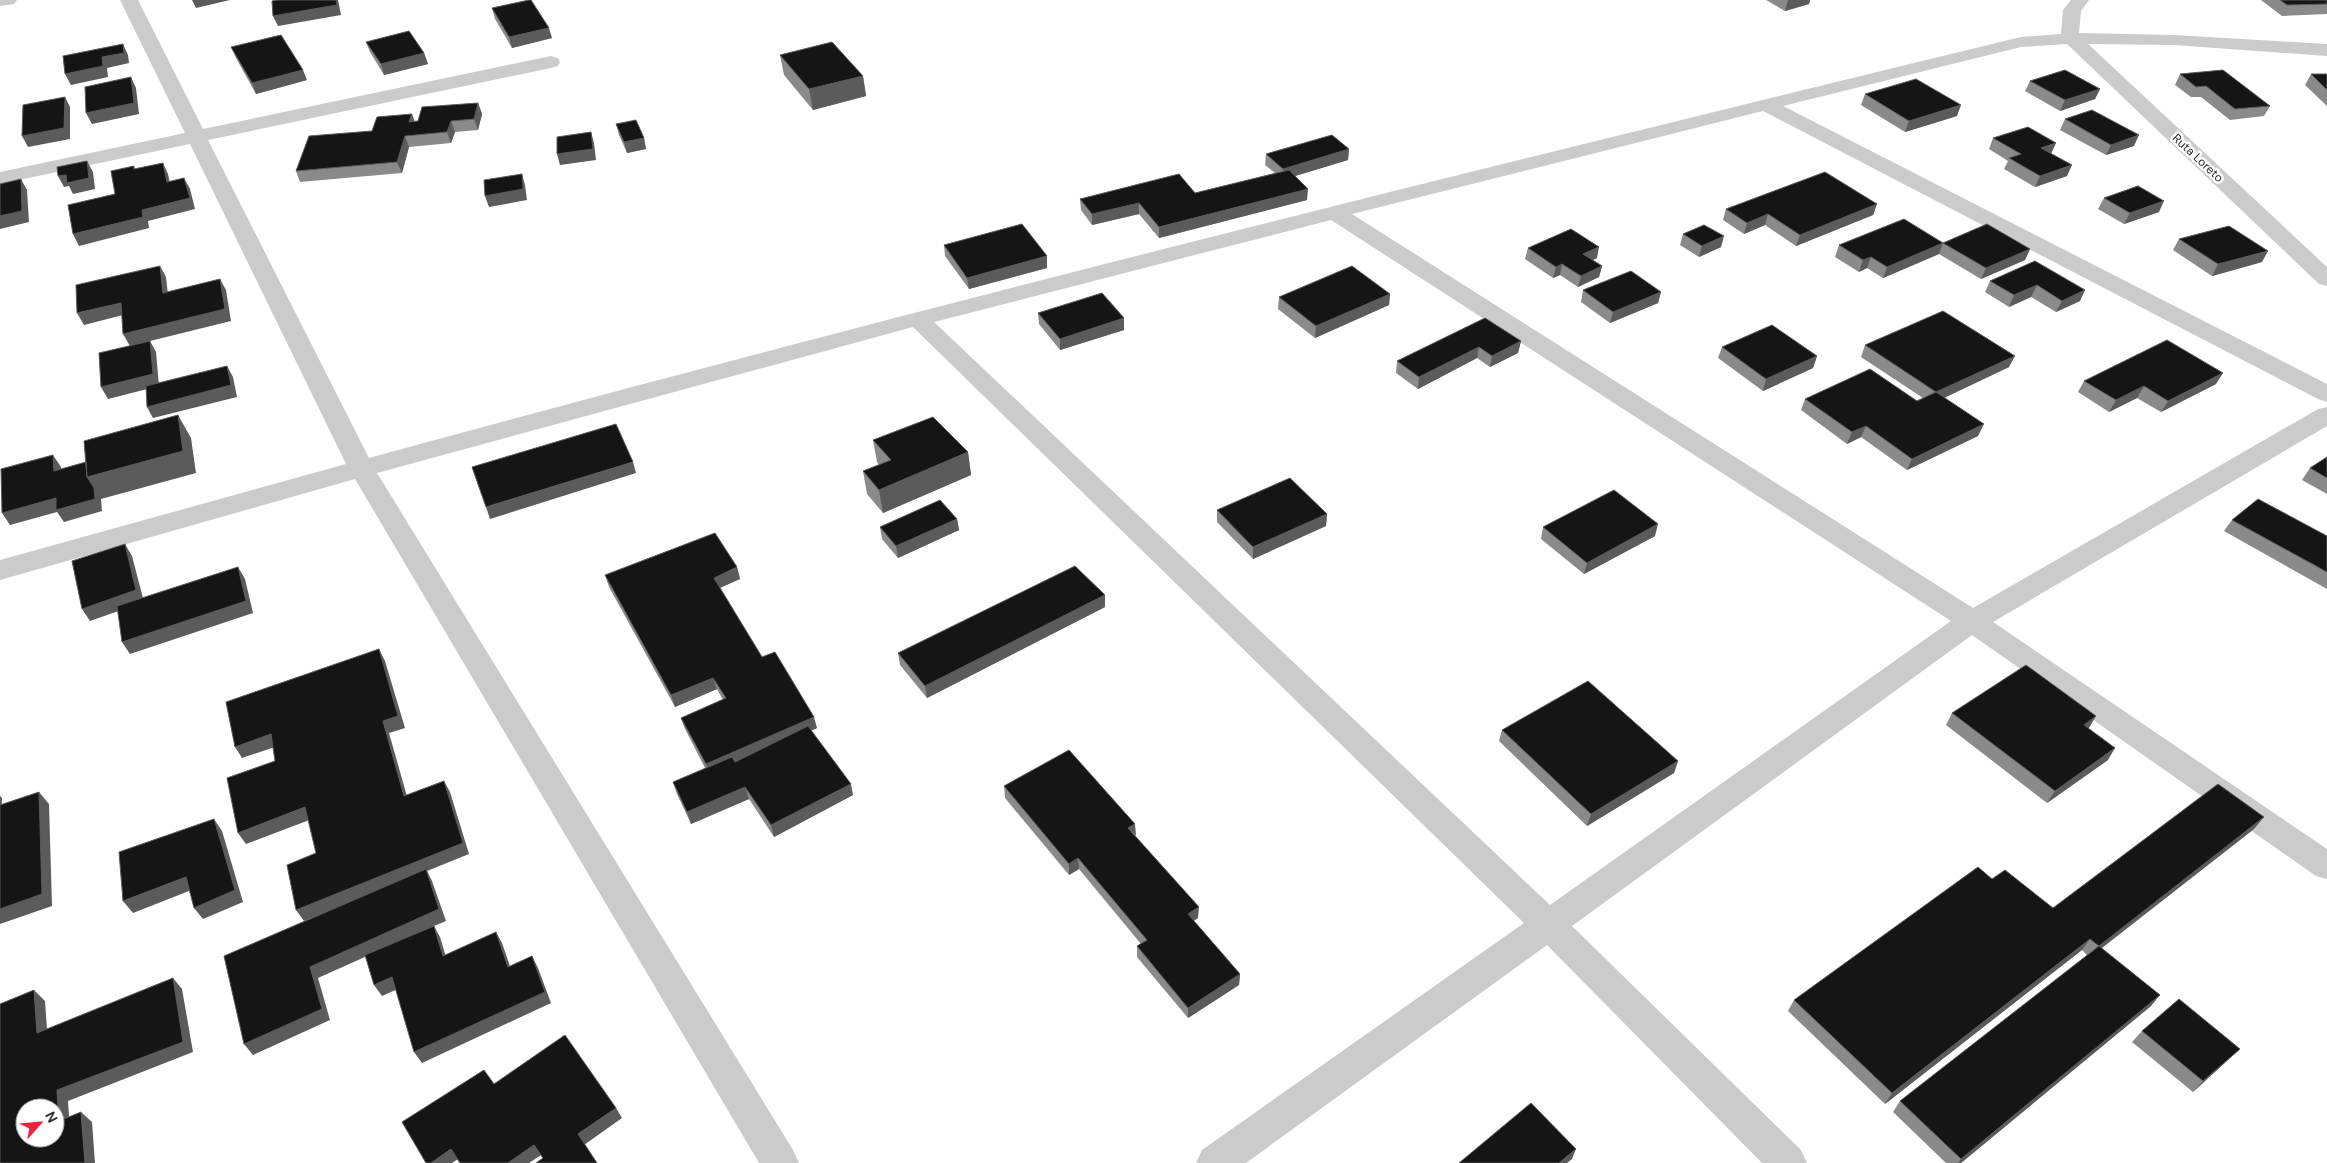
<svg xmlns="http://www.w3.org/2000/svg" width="2327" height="1163" viewBox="0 0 2327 1163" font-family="'DM Sans',sans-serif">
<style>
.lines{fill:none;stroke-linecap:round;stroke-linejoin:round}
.minor{fill:#cbcbcb;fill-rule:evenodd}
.wall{fill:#8a8a8a}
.shaded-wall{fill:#5b5b5b}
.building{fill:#151515;stroke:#5b5b5b;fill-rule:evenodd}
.labels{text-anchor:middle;stroke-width:5;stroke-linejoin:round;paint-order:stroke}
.far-street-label{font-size:12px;fill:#2e2e2e;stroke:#fff}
</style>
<rect width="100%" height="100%" fill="#fff"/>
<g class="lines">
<!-- minor -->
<path class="minor" d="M0,0H17L14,4L0,6Z
M120,0H138L203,129L551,56L558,58L560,62L558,66L551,68L208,140L369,458C917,308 1469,171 2021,37L2061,34L2063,10L2071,0H2089L2081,11L2079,33L2174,35L2327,44V56L2174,45L2088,44L2327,267V286L2319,284L2067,44L2021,47L1783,106L2327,384V402L2318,399L1763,111L1352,214L1973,608L2318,409L2327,407V426L1993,622L2327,849V879L2316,876L1972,635L1572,926L1801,1150L1807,1163H1762L1547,945L1246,1163H1196L1202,1150L1524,923L913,327L377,473L793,1150L799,1163H759L355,479L0,580V560L346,464L190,144L0,184V172L185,133ZM1331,220L1951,621L1550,905L934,322Z"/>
</g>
<!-- wall -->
<path class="wall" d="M1766,0H1810L1809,4L1785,11Z
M2261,0H2327V14L2282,16Z
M492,8L552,38L512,48L495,19Z
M366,42L424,53L428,64L384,75L370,52Z
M231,47L307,80L256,94L236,58Z
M780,55L863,76L866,96L813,110L784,75Z
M2180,74L2270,106L2264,116L2230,120L2201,97H2191L2175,85Z
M2311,74H2327V106L2305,85Z
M2030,81L2100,89L2095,99L2060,111L2025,91Z
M1865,94L1957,116L1905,132L1861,105Z
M478,103L482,114L478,130L455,132L451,143L409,147L402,173L300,182L296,171L372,131L418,121Z
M2065,119L2134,146L2106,155L2060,130Z
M616,124L644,138L646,149L627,153L619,135Z
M1993,138L2051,153L2067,176L2035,187L2004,169L2008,161L1989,149Z
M1349,149L1348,160L1295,176L1307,200L1159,238L1139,214L1092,225L1081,210L1080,199L1195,193L1275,173L1265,165L1266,154Z
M2104,198L2159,212L2124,224L2098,209Z
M1877,204L1873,215L1796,246L1765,225L1744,234L1723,220L1726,209Z
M1683,234L1721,247L1699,257L1680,245Z
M2179,239L2262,262L2212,276L2173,250Z
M1943,243L2030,249L2025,260L1981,279L1939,254L1883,278L1867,268L1859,272L1835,257L1839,245Z
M944,245L1047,256V268L969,289L945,256Z
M1528,248L1597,258L1593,260L1602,266L1599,277L1578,287L1560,275L1553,278L1525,259Z
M2035,261L2080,301L2056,312L2031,297L2009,307L1985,292L1990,281Z
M1583,290L1661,292L1658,303L1610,323L1581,302Z
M1390,294L1389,305L1315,338L1278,309L1279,297Z
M1038,313L1124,318V330L1060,350L1039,324Z
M1485,318L1521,341L1518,353L1490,367L1477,358L1418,389L1396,373L1397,361Z
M1865,345L2009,367L1944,398L1978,436L1907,470L1861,437L1847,444L1801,410L1805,399L1917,401L1923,398L1861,357Z
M1722,347L1817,356L1813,368L1763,391L1718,358Z
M2084,381L2216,384L2161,412L2137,398L2109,412L2078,392Z
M873,440L968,452L971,475L883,513L867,494L863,471L879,465L877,462Z
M2327,457V494L2302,480L2310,468Z
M1217,510L1327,514L1326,526L1253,559L1217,522Z
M957,519L959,530L898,558L882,539L880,527Z
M2232,520L2327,536V589L2224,531Z
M1543,527L1655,536L1584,574L1541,539Z
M737,567L740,579L720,588L762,657L817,728L811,731L853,795L774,837L749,799L691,824L677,794L673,782L705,768L685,729L681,718L723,700L717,689L675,707L609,587L605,575Z
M1105,607L927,698L900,665L898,653Z
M1952,713L2096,716L2088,728L2108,760L2047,803L1946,725Z
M1502,730L1678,761L1674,773L1587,826L1499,741Z
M1004,786L1135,836L1198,918L1194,921L1240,974L1239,985L1188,1018L1137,957V946L1141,944L1079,869L1069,875L1005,798Z
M2254,829L2102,948L2151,1006L1961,1163H1946L1893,1112L1900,1101L2087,955L2082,950L1885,1104L1788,1011L1794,1000L1992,879L2053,908Z
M2142,1031L2240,1049L2229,1059L2193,1092L2132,1042Z"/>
<!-- shaded-wall -->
<path class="shaded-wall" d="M192,0H230L196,8Z
M336,0H338L341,15L278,26L273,16Z
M1788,0H1810L1809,4L1785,11Z
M549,28L552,38L512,48L509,37Z
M123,44L128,55L129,63L107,68L108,77L71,85L65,74L102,57Z
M424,53L428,64L384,75L381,64Z
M303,70L307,80L256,94L252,83Z
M863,76L866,96L813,110L809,89Z
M131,77L136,88L139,114L92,124L86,113Z
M2100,89L2095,99L2060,111L2065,100Z
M65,97L70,107V139L28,147L22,136Z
M478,103L482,114L478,130L474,119Z
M1961,105L1957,116L1905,132L1909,121Z
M412,114L416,125L409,122Z
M451,121L455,132L451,143L447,132Z
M591,132L594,143L596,160L560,165L557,154Z
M2139,135L2134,146L2106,155L2111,145Z
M405,136L409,147L402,173L397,162Z
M644,138L646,149L627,153L624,142Z
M2056,143L2051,154L2041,148Z
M1349,149L1348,160L1282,180L1283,169Z
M87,161L93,172L95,189L73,194L69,186L64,187L58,176Z
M163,163L168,174L172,193L167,182Z
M2072,165L2067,176L2035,187L2040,176Z
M522,174L525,185L527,200L489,207L485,196Z
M184,178L190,189L195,209L148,221L149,228L79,246L73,234L142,210Z
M21,179L27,190L29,222L0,229V216Z
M1308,189L1307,200L1159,238V227Z
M2164,201L2159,212L2124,224L2130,213Z
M1139,203V214L1092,225V214Z
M1877,204L1873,215L1796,246L1800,235Z
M1768,214L1765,225L1744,234L1747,223Z
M1724,236L1721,247L1699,257L1702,246Z
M1943,243L1939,254L1883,278L1887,267Z
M1599,247L1597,258L1581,265L1583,254Z
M2030,249L2025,260L1981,279L1986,268Z
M2268,251L2262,262L2212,276L2218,264Z
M1047,256V268L969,289L967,278Z
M1871,257L1867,268L1859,272L1863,260Z
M1562,264L1560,275L1553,278L1556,267Z
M160,266L166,277L169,304L163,293Z
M1602,266L1599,277L1578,287L1581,276Z
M220,279L226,290L231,321L150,341L156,352L159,386L108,399L101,387L130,346L123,334Z
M2037,285L2031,297L2009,307L2014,295Z
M2085,290L2080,301L2056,312L2062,301Z
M1661,292L1658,303L1610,323L1613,312Z
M1390,294L1389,305L1315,338L1316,326Z
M121,303L127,314L84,325L77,313Z
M1124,318V330L1060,350V339Z
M1521,341L1518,353L1490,367L1492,356Z
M1479,347L1477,358L1418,389L1419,377Z
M1817,356L1813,368L1763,391L1766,379Z
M2015,356L2009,367L1931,404L1936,392Z
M227,366L233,377L237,397L153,418L147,407Z
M2223,373L2216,384L2161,412L2168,401Z
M2144,386L2137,398L2109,412L2116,400Z
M178,415L191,438L196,473L101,499L102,511L64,522L57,512L10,525L2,513L87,477Z
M1984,424L1978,436L1907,470L1912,459Z
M1866,426L1861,437L1847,444L1852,432Z
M968,452L971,475L883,513L879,490Z
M53,455L61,467V483L54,471Z
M633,462L636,473L490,519L486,507Z
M1327,514L1326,526L1253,559V547Z
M957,519L959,530L898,558L896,546Z
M1658,524L1655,536L1584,574L1587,563Z
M125,544L132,556L144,602L90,621L82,609Z
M238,567L245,579L253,613L130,654L122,642Z
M737,567L740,579L717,589L714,578Z
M1105,595V607L927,698L925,686Z
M379,649L385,661L405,728L389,733L410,807L404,796L383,721Z
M713,678L717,689L675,707L671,695Z
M2096,716L2089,728L2076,737L2084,725Z
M814,717L817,728L709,776L706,764Z
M271,734L278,746L242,758L235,747Z
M2115,748L2108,760L2047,803L2055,791Z
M1678,761L1674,773L1587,826L1591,814Z
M444,781L450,792L469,854L427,871L432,881L446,921L434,926L440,937L449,967L443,956L434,926L318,978L330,1020L253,1055L244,1044L310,967L427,872L304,921L296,910Z
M851,784L853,795L774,837L771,825Z
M745,787L749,799L691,824L687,812Z
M39,792L49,804L52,906L0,924V909Z
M0,796L2,798L1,820L0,818Z
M305,807L312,819L246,844L238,833Z
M2264,817L2254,829L2090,957L2099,946Z
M214,819L222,831L243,902L203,919L194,908Z
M1135,824L1136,836L1128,828Z
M1078,858L1079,869L1069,875V864Z
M186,877L194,889L133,913L123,901Z
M1199,907L1198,918L1187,925L1188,914Z
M496,932L502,943L514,978L508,967Z
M2090,939L2082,950L1885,1104L1892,1093Z
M532,956L538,968L551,1003L422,1063L414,1052Z
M1240,974L1239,985L1188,1018V1008Z
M392,977L400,988L382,996L374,985Z
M173,978L182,989L193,1052L68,1101L70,1132L59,1121L57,1090Z
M34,990L45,1001L48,1044L37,1033Z
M2160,995L2151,1006L1961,1163H1958L1961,1159Z
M2240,1049L2229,1059L2193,1092L2203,1081Z
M616,1108L622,1118L584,1145L578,1134Z
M81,1112L92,1122L95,1163H85Z
M534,1145L541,1155L529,1163H508Z
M451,1149L458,1159L452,1163H431Z
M1576,1149L1572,1159L1567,1163H1559Z"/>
<!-- building -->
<path class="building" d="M277,0H336L337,5L273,16L272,1Z
M529,0H531L549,28L509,37L492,8Z
M2280,0H2327V4L2287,5Z
M409,31L424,53L381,64L366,42Z
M281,35L303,70L252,83L231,47Z
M832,42L863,76L809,89L780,55Z
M123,44L124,53L102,57L103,66L65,74L63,56Z
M2065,70L2100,89L2065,100L2030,81Z
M2223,70L2270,106L2235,109L2206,86L2196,87L2180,74Z
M2311,74H2327V90Z
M131,77L134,103L86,113L85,87Z
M1916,79L1961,105L1909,121L1865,94Z
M65,97L64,128L22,136L23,105Z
M478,103L474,119L451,121L447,132L405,136L397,162L296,171L309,136L372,131L377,117L412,114L409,122L418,121L422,107Z
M2092,110L2139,135L2111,145L2065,119Z
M636,120L644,138L624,142L616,124Z
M2028,127L2056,143L2041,148L2072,165L2040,176L2009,158L2021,154L1993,138Z
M591,132L593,149L557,154V137Z
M1332,135L1349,149L1283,169L1266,154Z
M87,161L89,178L67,183L66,175L58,176L57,167Z
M163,163L167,182L184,178L190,198L142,210L143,217L73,234L68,205L115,194L111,171L134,166V169Z
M1289,170L1308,189L1159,227L1139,203L1092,214L1080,199L1179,174L1195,193Z
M1825,172L1877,204L1800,235L1768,214L1747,223L1726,209Z
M522,174L523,189L485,196L484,180Z
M21,179L22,211L0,216V184Z
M2138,186L2164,201L2130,213L2104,198Z
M1904,219L1943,243L1887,267L1871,257L1863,260L1839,245Z
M1022,224L1047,256L967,278L944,245Z
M1987,224L2030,249L1986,268L1943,243Z
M1704,225L1724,236L1702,246L1683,234Z
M2229,226L2268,251L2218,264L2179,239Z
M1571,229L1599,247L1583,254L1602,266L1581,276L1562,264L1556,267L1528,248Z
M2035,261L2085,290L2062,301L2037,285L2014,295L1990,281Z
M160,266L163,293L220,279L225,309L123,334L121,303L77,313L76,285Z
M1352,266L1390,294L1316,326L1279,297Z
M1631,271L1661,292L1613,312L1583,290Z
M1102,293L1124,318L1060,339L1038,313Z
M1943,311L2015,356L1936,392L1984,424L1912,459L1866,426L1852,432L1805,399L1870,369L1917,401L1936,392L1865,345Z
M1485,318L1521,341L1492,356L1479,347L1419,377L1397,361Z
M1772,325L1817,356L1766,379L1722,347Z
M2167,340L2223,373L2168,401L2144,386L2116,400L2084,381Z
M150,341L153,374L101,387L99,353Z
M227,366L231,385L147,407L146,386Z
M178,415L183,451L87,477L84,441Z
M933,417L968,452L879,490L863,471L891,460L873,440Z
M616,424L633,462L486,507L472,467Z
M53,455L54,471L86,462L87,477L94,488L95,499L56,510V498L2,513L1,469Z
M2327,457V478L2310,468Z
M1290,478L1327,514L1253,547L1217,510Z
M1614,490L1658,524L1587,563L1543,527Z
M2258,499L2327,536V572L2232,520Z
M940,500L957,519L896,546L880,527Z
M715,533L737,567L714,578L762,657L775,652L814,717L706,764L681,718L726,698L713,678L671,695L605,575Z
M125,544L136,590L82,609L72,561Z
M1075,566L1105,595L925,686L898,653Z
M238,567L246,601L122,642L117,606Z
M379,649L398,716L383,721L404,796L444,781L463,843L296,910L287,865L316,853L305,807L238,833L227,778L275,761L271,734L235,747L226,702Z
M2026,665L2096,716L2084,725L2115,748L2055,791L1952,713Z
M1588,681L1678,761L1591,814L1502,730Z
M808,726L851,784L771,825L745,787L687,812L673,782L732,757L735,762Z
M1069,750L1135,824L1128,828L1199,907L1188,914L1240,974L1188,1008L1137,946L1147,940L1078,858L1069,864L1004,786Z
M2218,784L2264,817L2099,946L2090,939L1892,1093L1794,1000L1978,867L1992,879L2005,870L2053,908Z
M39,792L42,894L0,909V805Z
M214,819L235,890L194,908L186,877L123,901L119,852Z
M426,869L439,909L310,967L322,1009L244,1044L224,956Z
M434,926L443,956L496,932L508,967L532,956L545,992L414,1052L392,977L374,985L365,955Z
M2099,946L2160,995L1961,1159L1900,1101Z
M173,978L183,1042L57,1090L59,1121L81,1112L85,1163H0V1004L34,990L37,1033ZM25,1108H55V1138H25Z
M2179,999L2240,1049L2203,1081L2142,1031Z
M565,1035L616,1108L578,1134L597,1163H536L543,1158L534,1145L508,1163H460L451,1149L431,1163H426L402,1122L484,1070L494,1084Z
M1531,1103L1576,1149L1559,1163H1459Z"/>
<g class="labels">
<!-- far-street labels -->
<g class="far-street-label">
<text transform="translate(2198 158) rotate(43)" y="4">Ruta Loreto</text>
</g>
</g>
<!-- north arrow -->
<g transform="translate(40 1123) rotate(63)"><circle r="24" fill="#ffffff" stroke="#ababab"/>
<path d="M0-4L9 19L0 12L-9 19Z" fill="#f5213b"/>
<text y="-8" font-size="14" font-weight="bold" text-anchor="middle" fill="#2e2e2e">N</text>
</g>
</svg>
